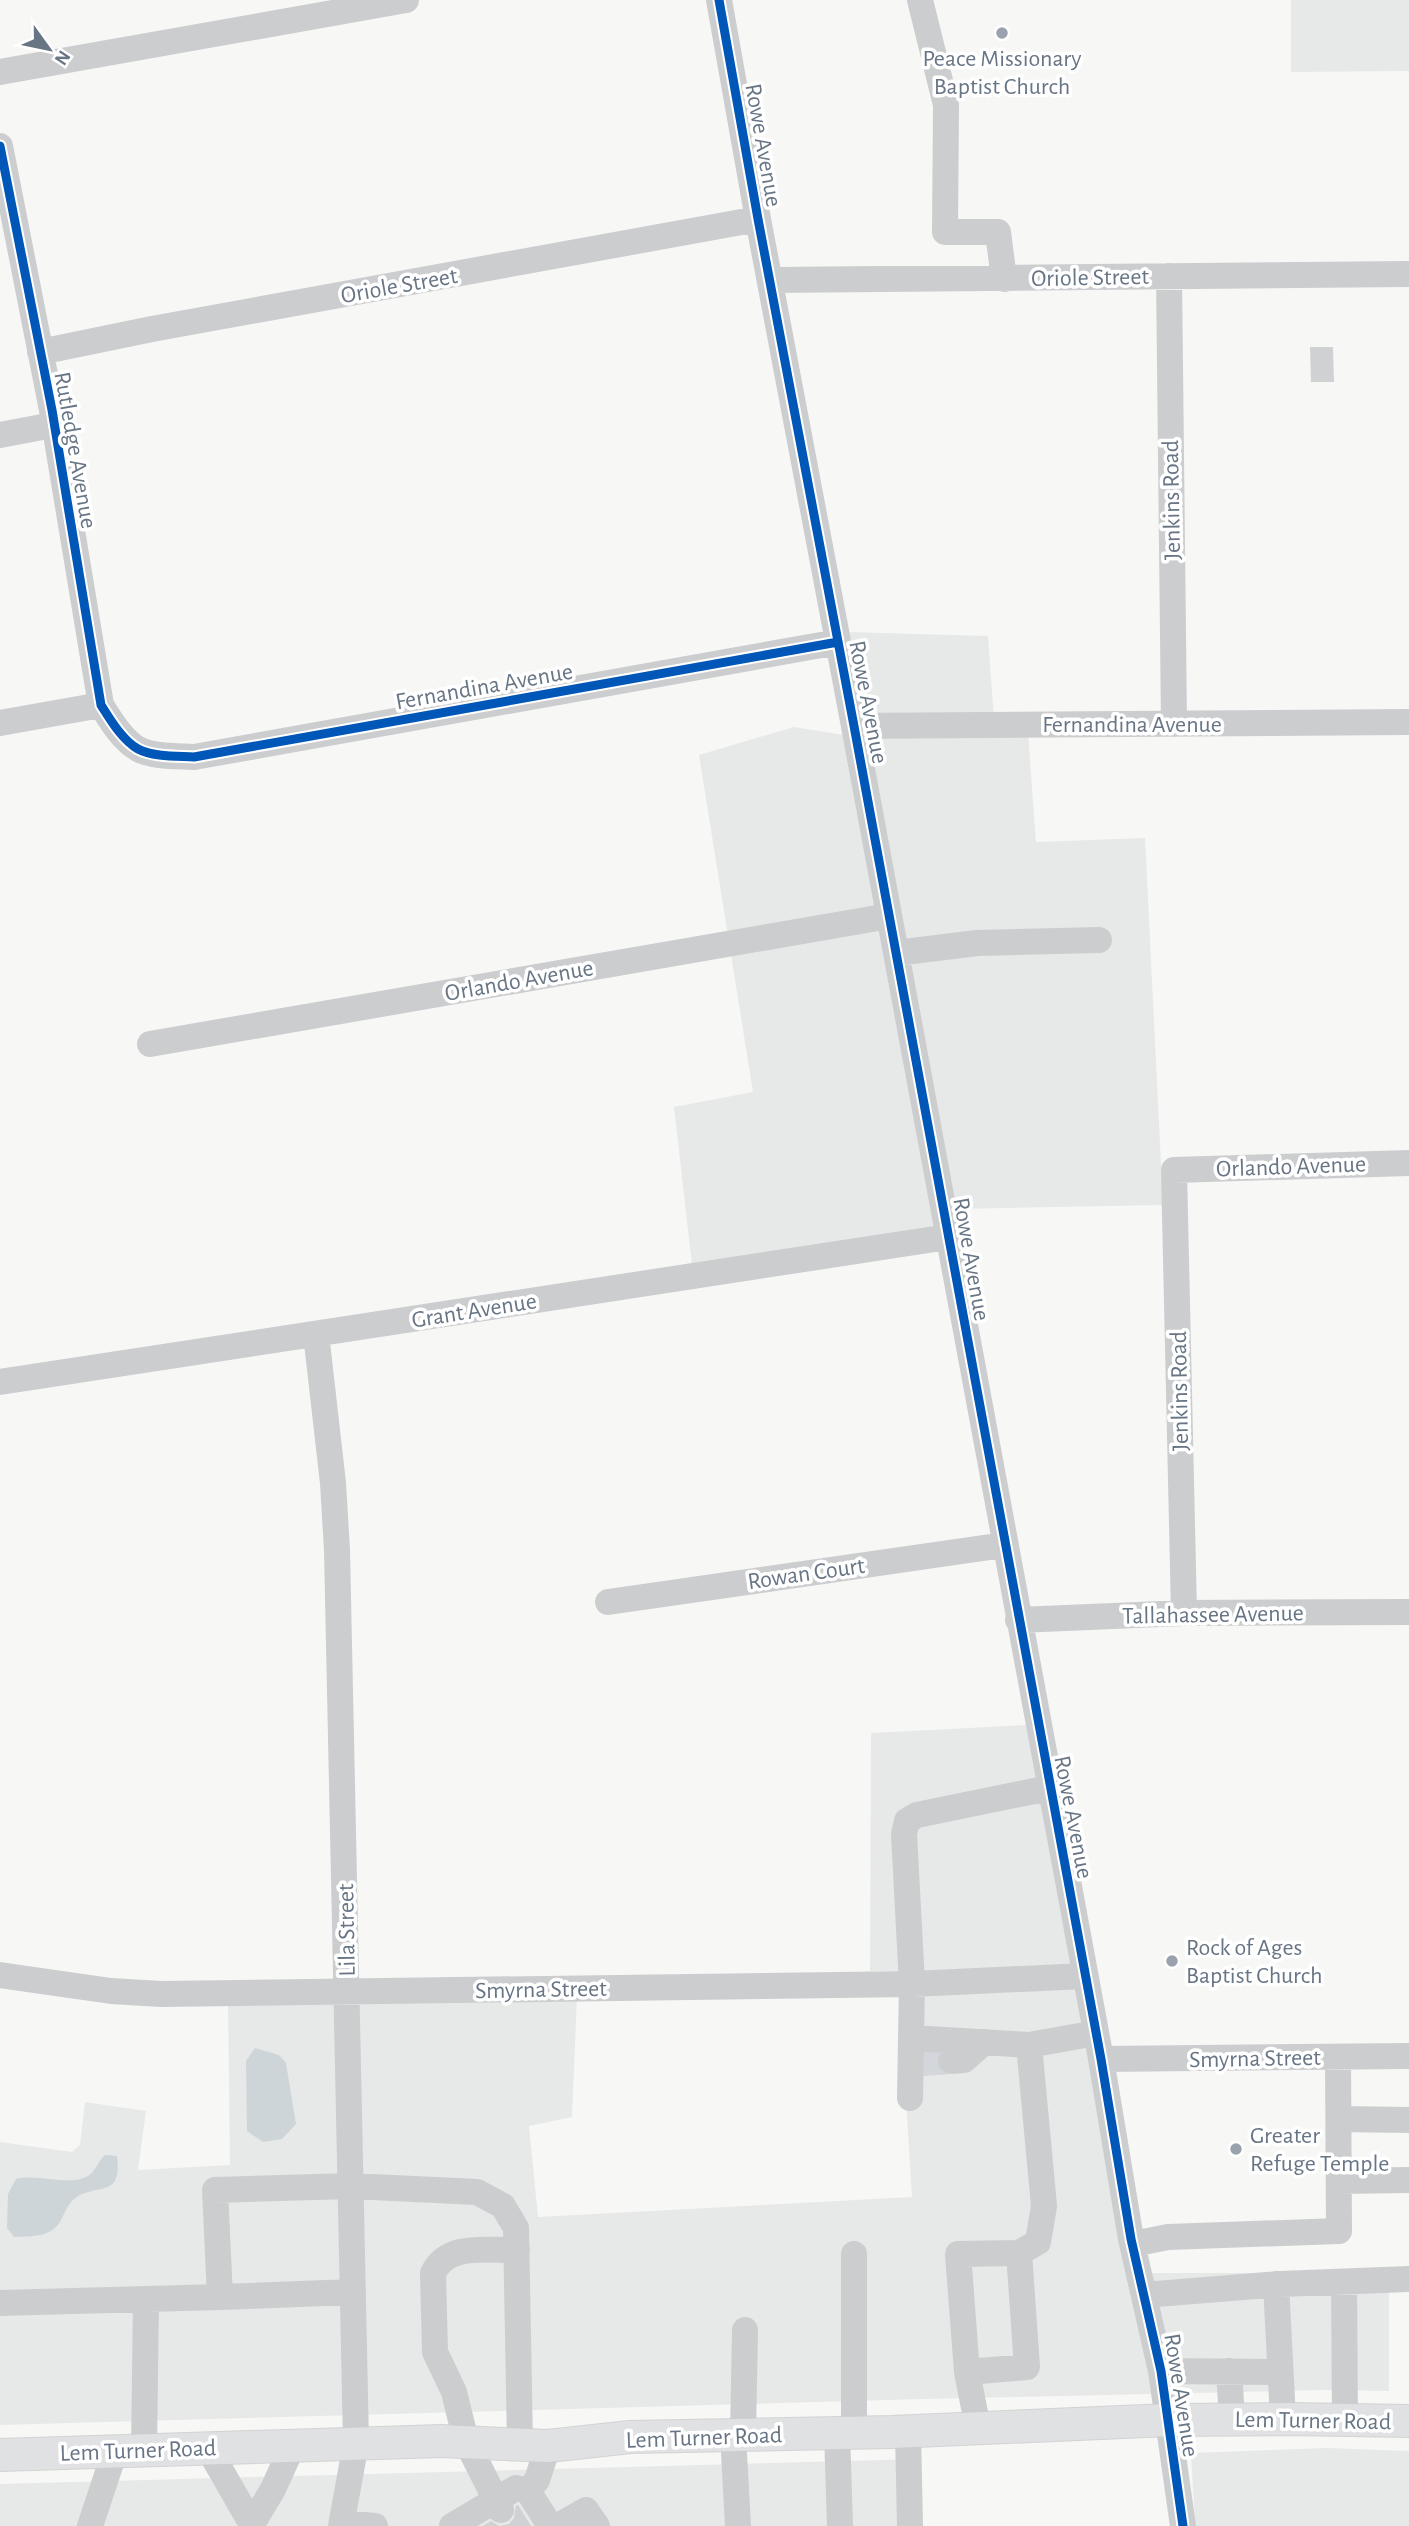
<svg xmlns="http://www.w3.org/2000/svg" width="1409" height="2526" viewBox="0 0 1409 2526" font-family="'Alegreya Sans',sans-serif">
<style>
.built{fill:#e7e8e8}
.water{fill:#ced5d8}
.building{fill:#d0d1d2}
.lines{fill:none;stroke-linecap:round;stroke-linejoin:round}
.minor-tunnel{stroke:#d3d6da;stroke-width:26;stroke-dasharray:26 13;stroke-linecap:butt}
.major-casing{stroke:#d3d3d4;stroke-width:34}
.minor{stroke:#cccdcf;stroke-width:26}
.major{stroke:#e0e1e2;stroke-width:32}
.cycleway-casing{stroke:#fff;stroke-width:13}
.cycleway{stroke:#0057b8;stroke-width:9}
.poi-dot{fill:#9aa2ad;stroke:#fff;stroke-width:2.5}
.labels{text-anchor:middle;stroke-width:7;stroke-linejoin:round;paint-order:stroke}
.poi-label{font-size:24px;fill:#687585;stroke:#fff;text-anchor:start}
.street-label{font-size:24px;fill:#687585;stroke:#fff}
</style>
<rect width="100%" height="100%" fill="#f7f7f6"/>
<!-- built -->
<path class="built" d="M1291,0H1409V71L1291,72Z
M847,632L988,636L995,734L1028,733L1036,842L1145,838L1163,1205L954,1209L956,1228L692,1265L674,1107L753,1092L699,755L794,727L869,739Z
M1047,1724L1150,2273H1389V2391L1324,2390L925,2399L0,2425V2142L72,2152L80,2145L85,2102L146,2111L138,2170L230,2165L228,2004L577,1996L572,2117L529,2126L538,2217L912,2197L898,1971H870L871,1733Z
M1327,2448L1409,2451V2526H1195L1191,2453Z
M921,2459L922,2526H0V2484Z"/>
<!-- water -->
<path class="water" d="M255,2048L279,2055L286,2063L296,2124L282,2139L263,2142L247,2131L246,2061Z
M105,2155L117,2156C123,2200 96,2182 74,2199C68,2204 65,2212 62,2218C53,2238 33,2236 14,2237L7,2228L8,2194L16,2179C38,2173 69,2187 88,2176C96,2171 98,2161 105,2155Z"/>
<!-- building -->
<path class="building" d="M1310,347H1333L1334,382H1311Z
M518,2505L531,2526H483L491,2521L499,2526L509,2524L514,2518L516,2506Z"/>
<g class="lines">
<!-- minor-tunnel -->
<path class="minor-tunnel" d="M921,2063L951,2061"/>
<!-- major casing -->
<g class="major-casing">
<path id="major" d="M0,2455L441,2441L548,2446L630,2437L892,2432L1169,2420L1290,2419L1409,2421"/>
</g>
<!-- minor -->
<path class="minor" d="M719,0L758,219L854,726L1101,2059L1131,2239L1161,2371L1183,2526
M920,0L946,105L945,232H998L1004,279
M0,72L406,0
M0,146L52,410L101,705C110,719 122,740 138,749C153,757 177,756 194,757L838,642
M1169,276L1174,724
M770,280L1409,274
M40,352L152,329L758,219
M0,435L53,425
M0,723L101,705
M854,726L1409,722
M896,953L977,943L1099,940
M150,1044L889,916
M316,1334L333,1483L337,1550L356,2443L341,2526
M0,1382L948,1237
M608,1602L1004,1545
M1184,1613L1174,1170L1409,1163
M1018,1620L1184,1613L1409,1612
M0,1975L111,1991L161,1994L912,1984L1084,1976
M1029,2045L911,2038L912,1984L904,1834L907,1821L917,1815L1049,1788
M1101,2059L1409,2056
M951,2061L964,2060L984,2042
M910,2098L911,2038
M1339,2119L1409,2120
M1339,2181L1409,2180
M1133,2244L1168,2237L1339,2231L1338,2057
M1019,2253L1038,2242L1044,2206L1029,2045L1096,2033
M1344,2282L1345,2420
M1276,2284L1283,2419
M1144,2295L1280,2284L1409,2279
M220,2297L353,2292
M0,2303L220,2297L215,2190L351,2186L477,2192L503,2206L516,2228L520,2444
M1161,2371L1280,2372
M1229,2371L1232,2419
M967,2372L958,2254L1019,2253L1027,2367L967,2372L978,2428
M908,2431L910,2526
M837,2433L840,2526
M854,2433V2254
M733,2435L738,2526
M743,2435L745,2330
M208,2448L251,2523
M144,2451L146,2299
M528,2491L537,2480L548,2446
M501,2510L466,2441L454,2392L435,2352L433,2273C448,2242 487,2251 517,2250
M342,2523L375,2526
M90,2526L115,2451
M251,2526L273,2489L293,2445
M452,2526L516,2488L528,2491L550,2526
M558,2526L586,2510L597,2526"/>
<!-- major -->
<use href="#major" class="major"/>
<!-- cycleway casing -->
<g class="cycleway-casing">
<path id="cycleway" d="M719,0L758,219L854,726L1101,2059L1131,2239L1161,2371L1183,2526
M0,146L52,410L101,705C110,719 122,740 138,749C153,757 177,756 194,757L838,642"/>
</g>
<!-- cycleway -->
<use href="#cycleway" class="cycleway"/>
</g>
<!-- markers -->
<g class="poi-dot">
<circle cx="1002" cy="33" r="7"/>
<circle cx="1172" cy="1961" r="7"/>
<circle cx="1236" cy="2149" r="7"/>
</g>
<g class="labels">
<!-- poi labels -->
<g class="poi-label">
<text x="1002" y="66" text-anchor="middle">Peace Missionary<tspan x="1002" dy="28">Baptist Church</tspan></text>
<text x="1186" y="1955">Rock of Ages<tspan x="1186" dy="28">Baptist Church</tspan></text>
<text x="1250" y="2143">Greater<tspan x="1250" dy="28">Refuge Temple</tspan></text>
</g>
<!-- street labels -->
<g class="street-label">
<text transform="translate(764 145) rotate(80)" y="8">Rowe Avenue</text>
<text transform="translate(1090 277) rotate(-1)" y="8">Oriole Street</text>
<text transform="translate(399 285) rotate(-10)" y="8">Oriole Street</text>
<text transform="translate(76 450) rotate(80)" y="8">Rutledge Avenue</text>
<text transform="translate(1171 500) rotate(-91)" y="8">Jenkins Road</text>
<text transform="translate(484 686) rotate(-10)" y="8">Fernandina Avenue</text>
<text transform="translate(869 702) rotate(79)" y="8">Rowe Avenue</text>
<text x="1132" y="732">Fernandina Avenue</text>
<text transform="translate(519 980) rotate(-10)" y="8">Orlando Avenue</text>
<text transform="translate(1291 1166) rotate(-2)" y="8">Orlando Avenue</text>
<text transform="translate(972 1259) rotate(80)" y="8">Rowe Avenue</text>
<text transform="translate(474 1310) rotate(-9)" y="8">Grant Avenue</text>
<text transform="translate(1179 1391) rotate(-91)" y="8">Jenkins Road</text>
<text transform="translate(806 1573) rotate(-8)" y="8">Rowan Court</text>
<text transform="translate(1213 1614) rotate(-1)" y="8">Tallahassee Avenue</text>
<text transform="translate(1074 1817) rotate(79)" y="8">Rowe Avenue</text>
<text transform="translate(346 1930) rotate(-91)" y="8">Lila Street</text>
<text transform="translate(541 1989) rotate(-1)" y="8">Smyrna Street</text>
<text transform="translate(1255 2058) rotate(-1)" y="8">Smyrna Street</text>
<text transform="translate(1182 2395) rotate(81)" y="8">Rowe Avenue</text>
<text transform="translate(1313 2420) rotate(1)" y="8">Lem Turner Road</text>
<text transform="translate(704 2437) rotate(-2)" y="8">Lem Turner Road</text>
<text transform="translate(138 2450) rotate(-2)" y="8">Lem Turner Road</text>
</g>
</g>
<!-- north arrow -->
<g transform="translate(49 49) rotate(123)" stroke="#ffffff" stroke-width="5" paint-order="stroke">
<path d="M0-5L12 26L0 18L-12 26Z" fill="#687585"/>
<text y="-10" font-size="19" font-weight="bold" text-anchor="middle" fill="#687585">N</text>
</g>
</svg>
